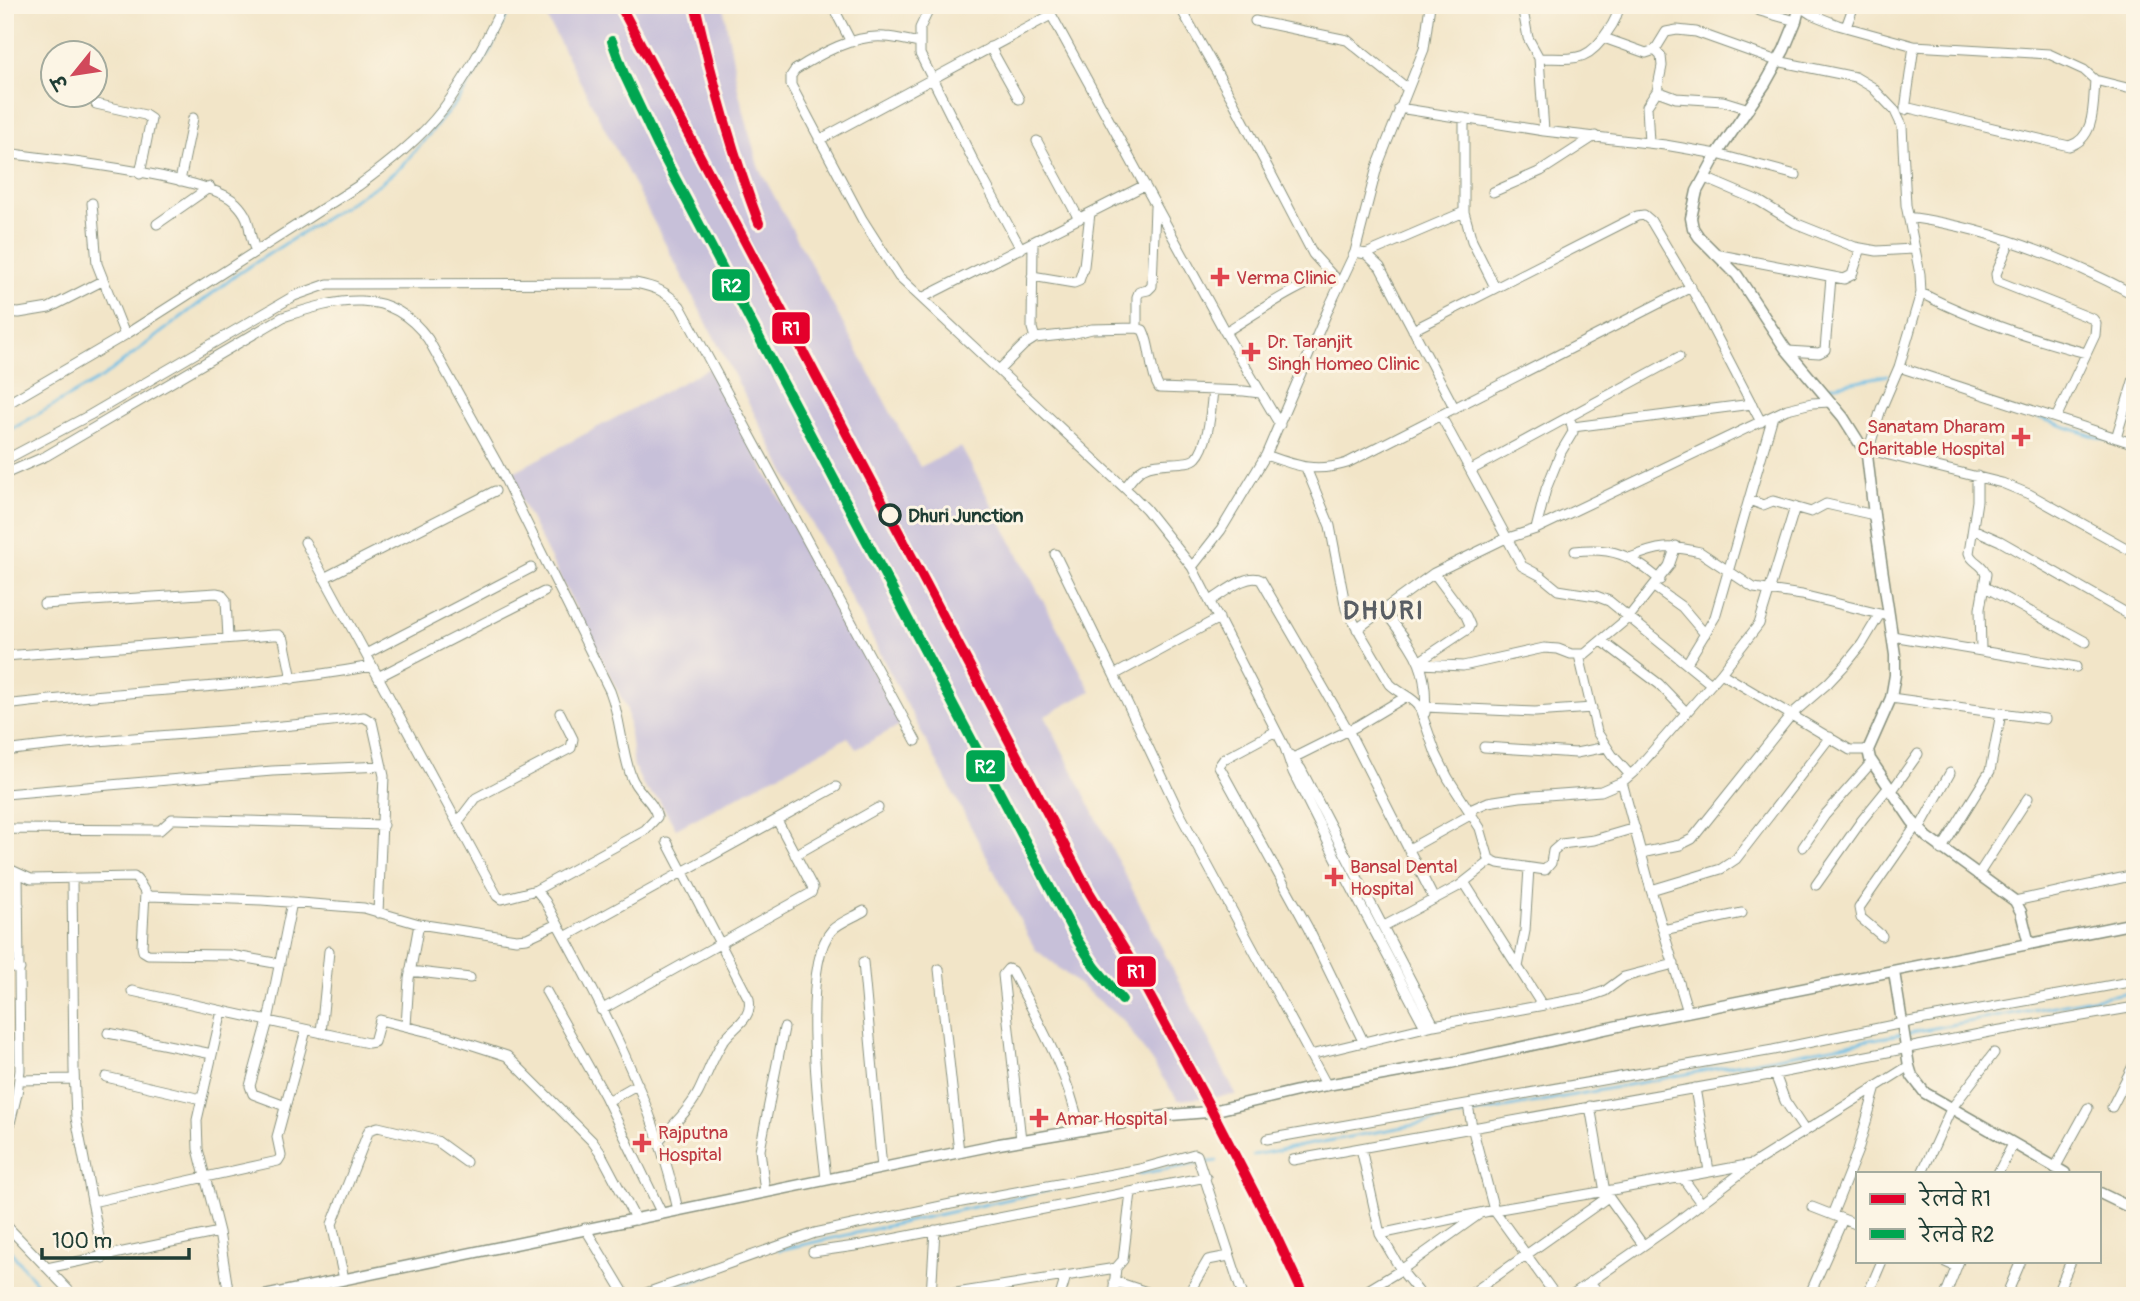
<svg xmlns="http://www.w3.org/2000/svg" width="2140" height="1301" viewBox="0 0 2140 1301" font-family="Pangolin,'Playpen Sans Deva',sans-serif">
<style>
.industrial{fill:#c7c0d9}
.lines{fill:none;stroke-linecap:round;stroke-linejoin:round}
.stream{stroke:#6bbee7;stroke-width:2.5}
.minor-casing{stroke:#88917e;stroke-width:11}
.tertiary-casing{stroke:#88917e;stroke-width:13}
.minor{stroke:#fff;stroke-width:9}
.tertiary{stroke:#fff;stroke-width:10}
.rail-1-casing{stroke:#fcf5e5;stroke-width:16}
.rail-2-casing{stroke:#fcf5e5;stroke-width:16}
.rail-1{stroke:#e4002b;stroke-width:10}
.rail-2{stroke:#00a651;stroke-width:10}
.health-dot{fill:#e0444e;stroke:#fcf5e5;stroke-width:2.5}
.stop-dot{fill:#fcf5e5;stroke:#1f3d34;stroke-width:3.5}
.labels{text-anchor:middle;stroke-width:6;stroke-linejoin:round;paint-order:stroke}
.health-label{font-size:19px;fill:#be3a42;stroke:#fcf5e5;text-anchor:start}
.stop-label{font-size:19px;font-weight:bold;fill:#1f3d34;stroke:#fcf5e5;text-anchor:start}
.district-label{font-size:26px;font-weight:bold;letter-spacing:2px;fill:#595e64;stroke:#fcf5e5}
.line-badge{stroke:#fcf5e5;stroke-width:2.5}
.badge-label{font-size:19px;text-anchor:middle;font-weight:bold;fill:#fff}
</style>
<rect width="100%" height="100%" fill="#fcf5e5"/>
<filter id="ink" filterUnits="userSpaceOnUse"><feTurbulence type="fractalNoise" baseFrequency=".0143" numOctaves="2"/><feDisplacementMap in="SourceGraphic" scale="14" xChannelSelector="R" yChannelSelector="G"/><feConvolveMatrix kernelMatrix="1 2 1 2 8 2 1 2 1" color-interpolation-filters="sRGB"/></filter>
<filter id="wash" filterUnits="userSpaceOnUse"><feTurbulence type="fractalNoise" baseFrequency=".00686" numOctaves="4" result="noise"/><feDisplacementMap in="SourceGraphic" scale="28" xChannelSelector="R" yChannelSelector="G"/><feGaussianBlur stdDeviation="1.57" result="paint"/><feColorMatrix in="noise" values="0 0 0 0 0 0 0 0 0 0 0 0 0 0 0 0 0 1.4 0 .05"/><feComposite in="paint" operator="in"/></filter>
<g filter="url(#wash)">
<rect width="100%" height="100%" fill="#f2e5c8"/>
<!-- industrial -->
<path class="industrial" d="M540,5H723L738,89L758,166L920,467L961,447L1091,691L1045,716L1236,1095L1178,1100L1123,1020L1035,949Z
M709,368L902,724L856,749L848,737L676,829L659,800L645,789L634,767L627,709L508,475Z"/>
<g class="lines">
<!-- stream -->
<path class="stream" d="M1826,387L1888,375
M2028,414L2135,450
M5,433L103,377L239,273L379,184L402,166L460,98L489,53L512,5
M1907,1033L2135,991
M1253,1155L1901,1034
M1204,1163L1217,1161
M1138,1174L1197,1164
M5,1244L46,1296
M779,1250L1059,1188
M654,1296L710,1275"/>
</g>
</g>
<g filter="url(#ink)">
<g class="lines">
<!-- minor casing -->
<g class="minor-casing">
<path id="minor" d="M832,5L851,42
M931,5L920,28V54L973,160L1021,249
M1046,5L1225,332L1280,425
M1179,5L1233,101L1313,254L1332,275
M1522,5L1528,38L1539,58L1544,131
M1752,5L1760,11L1796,21
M1800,7L1811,14L1838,25L1914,46L2049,54L2084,70L2095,80L2135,90
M1255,21L1347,40L1408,89
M1846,27L1854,5
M1604,38L1646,53L1655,50L1666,32L1677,30L1696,32L1777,61L1855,77L1872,87L1895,111L1902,126L1906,205L1920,274L1921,293L1899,367L1881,409L1867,455
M919,43C908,41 896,37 885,37C855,34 820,54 795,70L791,76V85L862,219L899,277L1130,493L1146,509L1192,567L1285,748L1293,772L1336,858L1425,1027
M990,47L1019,99
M1539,58C1574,58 1587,64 1608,31C1614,23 1618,15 1619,5
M1657,91L1676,98L1723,101L1749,109
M96,104L145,115L151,119L140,174
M1905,107L2069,146C2096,139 2093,103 2095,80
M1399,108L1544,131L1665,145L1717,154L1796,175
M1905,110L1914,46
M1464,118V212L1472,241L1495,287
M819,140L1051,15
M1037,141L1079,219
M1649,143L1647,106L1657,91L1662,66L1661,56L1655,50
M5,153C50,159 208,175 236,203C254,221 246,231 256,251
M1705,178L1759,201L1795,223L1855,247L1877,251L1913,249
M180,181L193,118
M1493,192L1541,171L1595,136
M92,203L97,264L125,335
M1908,217C1988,228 2064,257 2135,295
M157,224L210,187
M2010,241L1996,274L1997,281L2093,319L2096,323L2095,335L2056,418
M1033,243L1032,328L1035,338
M1355,252L1366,254L1380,267L1455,409
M1366,254L1464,212
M1715,254L1844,279L1852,275L1861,248
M1032,276L1074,283L1079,281L1084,266L1090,213
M1921,293C1973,320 2029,338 2086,353
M922,298L1145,185
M5,312L19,313L49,308L102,281
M1137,328V297L1139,292L1148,290L1152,286L1155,207
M1413,330L1637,216L1644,215L1651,221L1695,295L1761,422
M1225,332C1249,318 1310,275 1334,276
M1788,351L1819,353L1825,350L1831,277
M1899,367L2135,444
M999,370L1024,345L1035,338L1071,334L1092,329L1137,328L1143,330C1152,348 1149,371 1159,388L1244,391L1260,393
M5,405L125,335L358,186C388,164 420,139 443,109C467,77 486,41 503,5
M1441,416L1522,566L1541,576L1558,590L1596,596L1609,601L1711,684
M1573,427L1752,404
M2116,438L2135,375
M1869,450L2002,483L2029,494L2135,553
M1266,455C1297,466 1315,473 1347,463L1691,287
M5,460L90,415L294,296L328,284L635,283C655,287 666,291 680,306L916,741
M1306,468L1330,526L1346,609L1390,684C1399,693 1411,696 1419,706L1436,754L1448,778L1480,828L1489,859L1498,863L1545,870L1551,863L1553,851L1561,844L1594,840L1635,828
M1471,470L1679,357
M5,474L46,456L283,317C338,299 389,285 428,339L498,465L610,691C621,719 621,749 631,776C637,793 654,801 657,817L645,830L536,890
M1977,476V501L1969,553C1972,563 1983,563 1986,574L1980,609L1981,650
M1125,488C1130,481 1136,472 1144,468C1158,460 1189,466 1196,458C1209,445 1211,407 1213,390
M1749,500L1763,505L1773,501L1811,512L1826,504L1874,515
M1536,529L1546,489L1561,452L1573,432L1571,422
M1973,529L2000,541L2135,618
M305,542L497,896L501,899L506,898L536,890L545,901C599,999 654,1100 678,1210
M1575,551C1613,547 1631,555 1660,580
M1055,554L1114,675
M1630,558C1659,546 1670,545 1700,552L1754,588L1802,595L1884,615
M1192,567L1221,530L1266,455L1330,305L1355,252L1377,167L1424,49L1430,5
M324,578L495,491
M1654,587L1682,607L1705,634
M1985,587L2086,642
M1210,601C1223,594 1247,572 1261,580L1348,730L1434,899
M44,604L216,593L221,594L226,600L228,638
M1384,610C1411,648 1429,662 1425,713
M2129,615L2135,604
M1219,618L1114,675L1180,814L1327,1086
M1357,629L1434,573L1502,540L1536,529L1787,409L1812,403L1830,402
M1892,636L2076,667
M1602,641L1659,684L1686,712
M366,654L531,568
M1579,655L1597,732L1612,755L1630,775
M5,656L273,635H279L284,640L292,679
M1420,661L1468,629L1470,625L1466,616L1434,573
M1687,663L1715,617L1773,416
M1421,664L1463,666L1544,648L1558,649L1571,654H1585L1628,618L1669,566L1676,546
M1721,673L1850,750H1868
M378,677L544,592
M1891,698L2045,719
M5,705C127,690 251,688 372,666
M1425,707L1535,712L1592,708
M1276,731L1224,759L1219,766L1308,928L1364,1043
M1484,747L1576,753L1606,747
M5,751C125,735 245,733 364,717L372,722L384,776L378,913
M1290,755L1301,769L1434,1025
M1293,758L1357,726L1407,696
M1622,782L1651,890L1688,1012
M1891,792L1918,754
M5,794L272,771L382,766
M1470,810L1488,802L1520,797L1601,791L1622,782L1636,770L1721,673L1759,624L1795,507
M457,823L476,798L571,748L573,739L560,713
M1919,829L1950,773
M5,833L12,829L160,830L172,819H176L383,825
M1803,847L1825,815L1871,763
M1409,849L1472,814
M1941,850L1990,771L2001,713
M1641,853L1680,845L1692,839L1792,714L1828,683L1846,664L1862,644L1880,614
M795,855L878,808
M5,867L31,879L134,877C142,883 142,891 149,896L262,900L364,908L419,924L516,939L527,938L557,924
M1978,875L2028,798
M72,879L74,1070L76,1118L103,1258
M1464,882L1542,1005
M1816,885L1862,820L1888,788
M1651,890L1721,869L1736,859L1830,737
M145,893L142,946L143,951L148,954L230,955L280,964
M2015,901L2135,875
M5,904L19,905
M1384,926L1459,886L1491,861
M1663,930L1742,913
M1882,936L1861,918L1859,908L1916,826
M565,937L836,787
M863,962L882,1168
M5,967L20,969
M1518,967L1525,931L1529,868
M939,969L959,1152
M410,971L470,978
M132,991L368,1043L374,1042L380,1020L445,1036L507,1056L592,1141L600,1152L636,1220
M546,991L605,1096L662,1214
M601,1010L811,893L813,888L777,820
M222,1011L197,1120L198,1149L219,1232L229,1296
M406,1026L409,979L419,924
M108,1033L212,1054
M321,1033L329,951
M1310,1055L1434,1025L1588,997L1605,991L1624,977L1674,964
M1775,1074L1785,1101L1805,1131
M106,1077L201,1099
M19,1080L74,1079
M1695,1088L1709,1171
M608,1101L638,1084
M1468,1105L1472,1127L1494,1210L1556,1296
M285,1106L253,1094L250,1086L268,1021L292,902
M1590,1106L1605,1192L1643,1245
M2112,1107L2135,1062
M1267,1139L1773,1050L1903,1023L2135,981
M659,1140C673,1125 688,1111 698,1093C706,1077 712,1059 722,1043C731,1027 753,1021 749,999L667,842
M1021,1140L1003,975L1008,969L1012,971C1039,1023 1068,1072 1080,1130
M5,1144L17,1094L20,1070L18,874
M1361,1148L1380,1234L1401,1270L1422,1296
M1293,1160L1775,1074L1995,1031L2135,1007
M2055,1168L2088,1108
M1922,1173L1951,1109L1994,1053
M1998,1173L2013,1144
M1682,1177L1701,1203
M826,1179C821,1129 798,966 832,930C840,922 854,917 864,911
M765,1192L760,1150L784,1028
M92,1202L278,1161L281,1156L277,1137L306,1030
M1812,1207L1858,1225
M1832,1215L1858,1150L1876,1087
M5,1224L74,1296
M585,1228L626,1296
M1380,1234L1494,1210L1618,1189L1752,1164
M813,1252L862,1245L1206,1177
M1943,1261L1956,1267
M47,1268L219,1232
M344,1279L332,1224L369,1130L378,1127L437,1141L466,1162
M1114,1281L1159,1296
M1590,1282L1601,1296
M638,1296L815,1233L951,1204L1140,1169L1194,1154L1197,1155L1243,1296
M931,1296L935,1230
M937,1296L1116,1268L1123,1260L1131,1192
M1060,1296L1066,1276
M1113,1296L1116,1268
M1187,1296L1208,1260L1229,1256
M1358,1296L1401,1270L1478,1215
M1468,1296L1608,1197
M1570,1296L1670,1227L1754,1163L1909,1066
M1809,1296L1843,1219
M1867,1296L1882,1261
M1945,1296L1959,1261
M2006,1296L2021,1261
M2056,1296L2071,1261"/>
</g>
<!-- tertiary casing -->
<g class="tertiary-casing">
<path id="tertiary" d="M1800,5L1796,21L1784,50L1765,84L1717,154L1697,191L1691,218L1693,228L1699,237L1737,275L1785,348L1843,417L1867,455L1874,515L1895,655V675L1891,698L1868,750L1870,759L1912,821L1927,837L2015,901L2021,912L2029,944
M1894,972L1909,1066L1912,1076L1925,1093L2065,1173
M2100,1193L2135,1210
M264,1296L999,1144L1171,1115L1208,1112L1310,1088L1450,1063L1641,1021L2135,923"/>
</g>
<!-- minor -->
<use href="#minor" class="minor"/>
<!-- tertiary -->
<use href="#tertiary" class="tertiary"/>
<!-- rail-1 casing -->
<g class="rail-1-casing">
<path id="rail-1" d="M620,5L1088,890L1127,954L1212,1111L1270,1223L1304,1296
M695,5C712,79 732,153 759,223"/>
</g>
<!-- rail-2 casing -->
<g class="rail-2-casing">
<path id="rail-2" d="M612,41L624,74L658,146L1078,941L1095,967L1122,1000"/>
</g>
<!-- rail-1 -->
<use href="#rail-1" class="rail-1"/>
<!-- rail-2 -->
<use href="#rail-2" class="rail-2"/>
</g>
</g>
<!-- markers -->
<g class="health-dot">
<path d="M1216.5 266.5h7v7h7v7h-7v7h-7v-7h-7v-7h7z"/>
<path d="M1247.5 341.5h7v7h7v7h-7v7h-7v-7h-7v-7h7z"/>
<path d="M2017.5 426.5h7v7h7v7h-7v7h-7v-7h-7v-7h7z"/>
<path d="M1330.5 866.5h7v7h7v7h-7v7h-7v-7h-7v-7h7z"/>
<path d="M1035.5 1107.5h7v7h7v7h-7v7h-7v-7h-7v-7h7z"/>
<path d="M638.5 1132.5h7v7h7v7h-7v7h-7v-7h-7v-7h7z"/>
</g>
<circle class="stop-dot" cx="890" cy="515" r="10"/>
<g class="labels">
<!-- health labels -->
<g class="health-label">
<text x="1236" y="284">Verma Clinic</text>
<text x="1267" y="348">Dr. Taranjit<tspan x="1267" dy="22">Singh Homeo Clinic</tspan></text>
<text x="2005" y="433" text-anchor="end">Sanatam Dharam<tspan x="2005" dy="22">Charitable Hospital</tspan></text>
<text x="1350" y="873">Bansal Dental<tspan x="1350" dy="22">Hospital</tspan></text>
<text x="1055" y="1125">Amar Hospital</text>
<text x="658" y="1139">Rajputna<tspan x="658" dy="22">Hospital</tspan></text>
</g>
<!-- stop labels -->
<g class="stop-label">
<text x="908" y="522">Dhuri Junction</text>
</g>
<!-- district labels -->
<g class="district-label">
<text x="1384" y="619">DHURI</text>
</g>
</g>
<g class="line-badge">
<rect x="711" y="268" width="40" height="34" rx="7" fill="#00a651"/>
<rect x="771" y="311" width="40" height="34" rx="7" fill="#e4002b"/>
<rect x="965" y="749" width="41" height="34" rx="7" fill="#00a651"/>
<rect x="1116" y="955" width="41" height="33" rx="7" fill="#e4002b"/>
</g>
<g class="badge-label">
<text x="731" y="292">R2</text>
<text x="791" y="335">R1</text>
<text x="985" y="773">R2</text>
<text x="1136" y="978">R1</text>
</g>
<!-- margin -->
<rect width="2140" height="1301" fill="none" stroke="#fcf5e5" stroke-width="28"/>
<!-- legend -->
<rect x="1856" y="1172" width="245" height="91" fill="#fcf5e5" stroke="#a4ab9e" stroke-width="2"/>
<rect x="1870" y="1194" width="35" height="10" fill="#e4002b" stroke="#a4ab9e" stroke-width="2"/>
<text x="1920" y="1206" font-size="21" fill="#1f3d34">रेलवे R1</text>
<rect x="1870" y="1229" width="35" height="10" fill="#00a651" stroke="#a4ab9e" stroke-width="2"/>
<text x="1920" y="1242" font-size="21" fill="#1f3d34">रेलवे R2</text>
<!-- north arrow -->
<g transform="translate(74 74) rotate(240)"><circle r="33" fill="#fcf5e5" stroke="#a4ab9e" stroke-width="2"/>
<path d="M0-5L12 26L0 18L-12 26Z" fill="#d1495b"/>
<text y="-10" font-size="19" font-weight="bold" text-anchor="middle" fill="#1f3d34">उ</text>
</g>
<!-- scale -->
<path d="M42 1248v10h147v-10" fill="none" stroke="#1f3d34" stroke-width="3.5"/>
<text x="52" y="1248" font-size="21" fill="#1f3d34" stroke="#fcf5e5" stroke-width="5" paint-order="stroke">100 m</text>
</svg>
